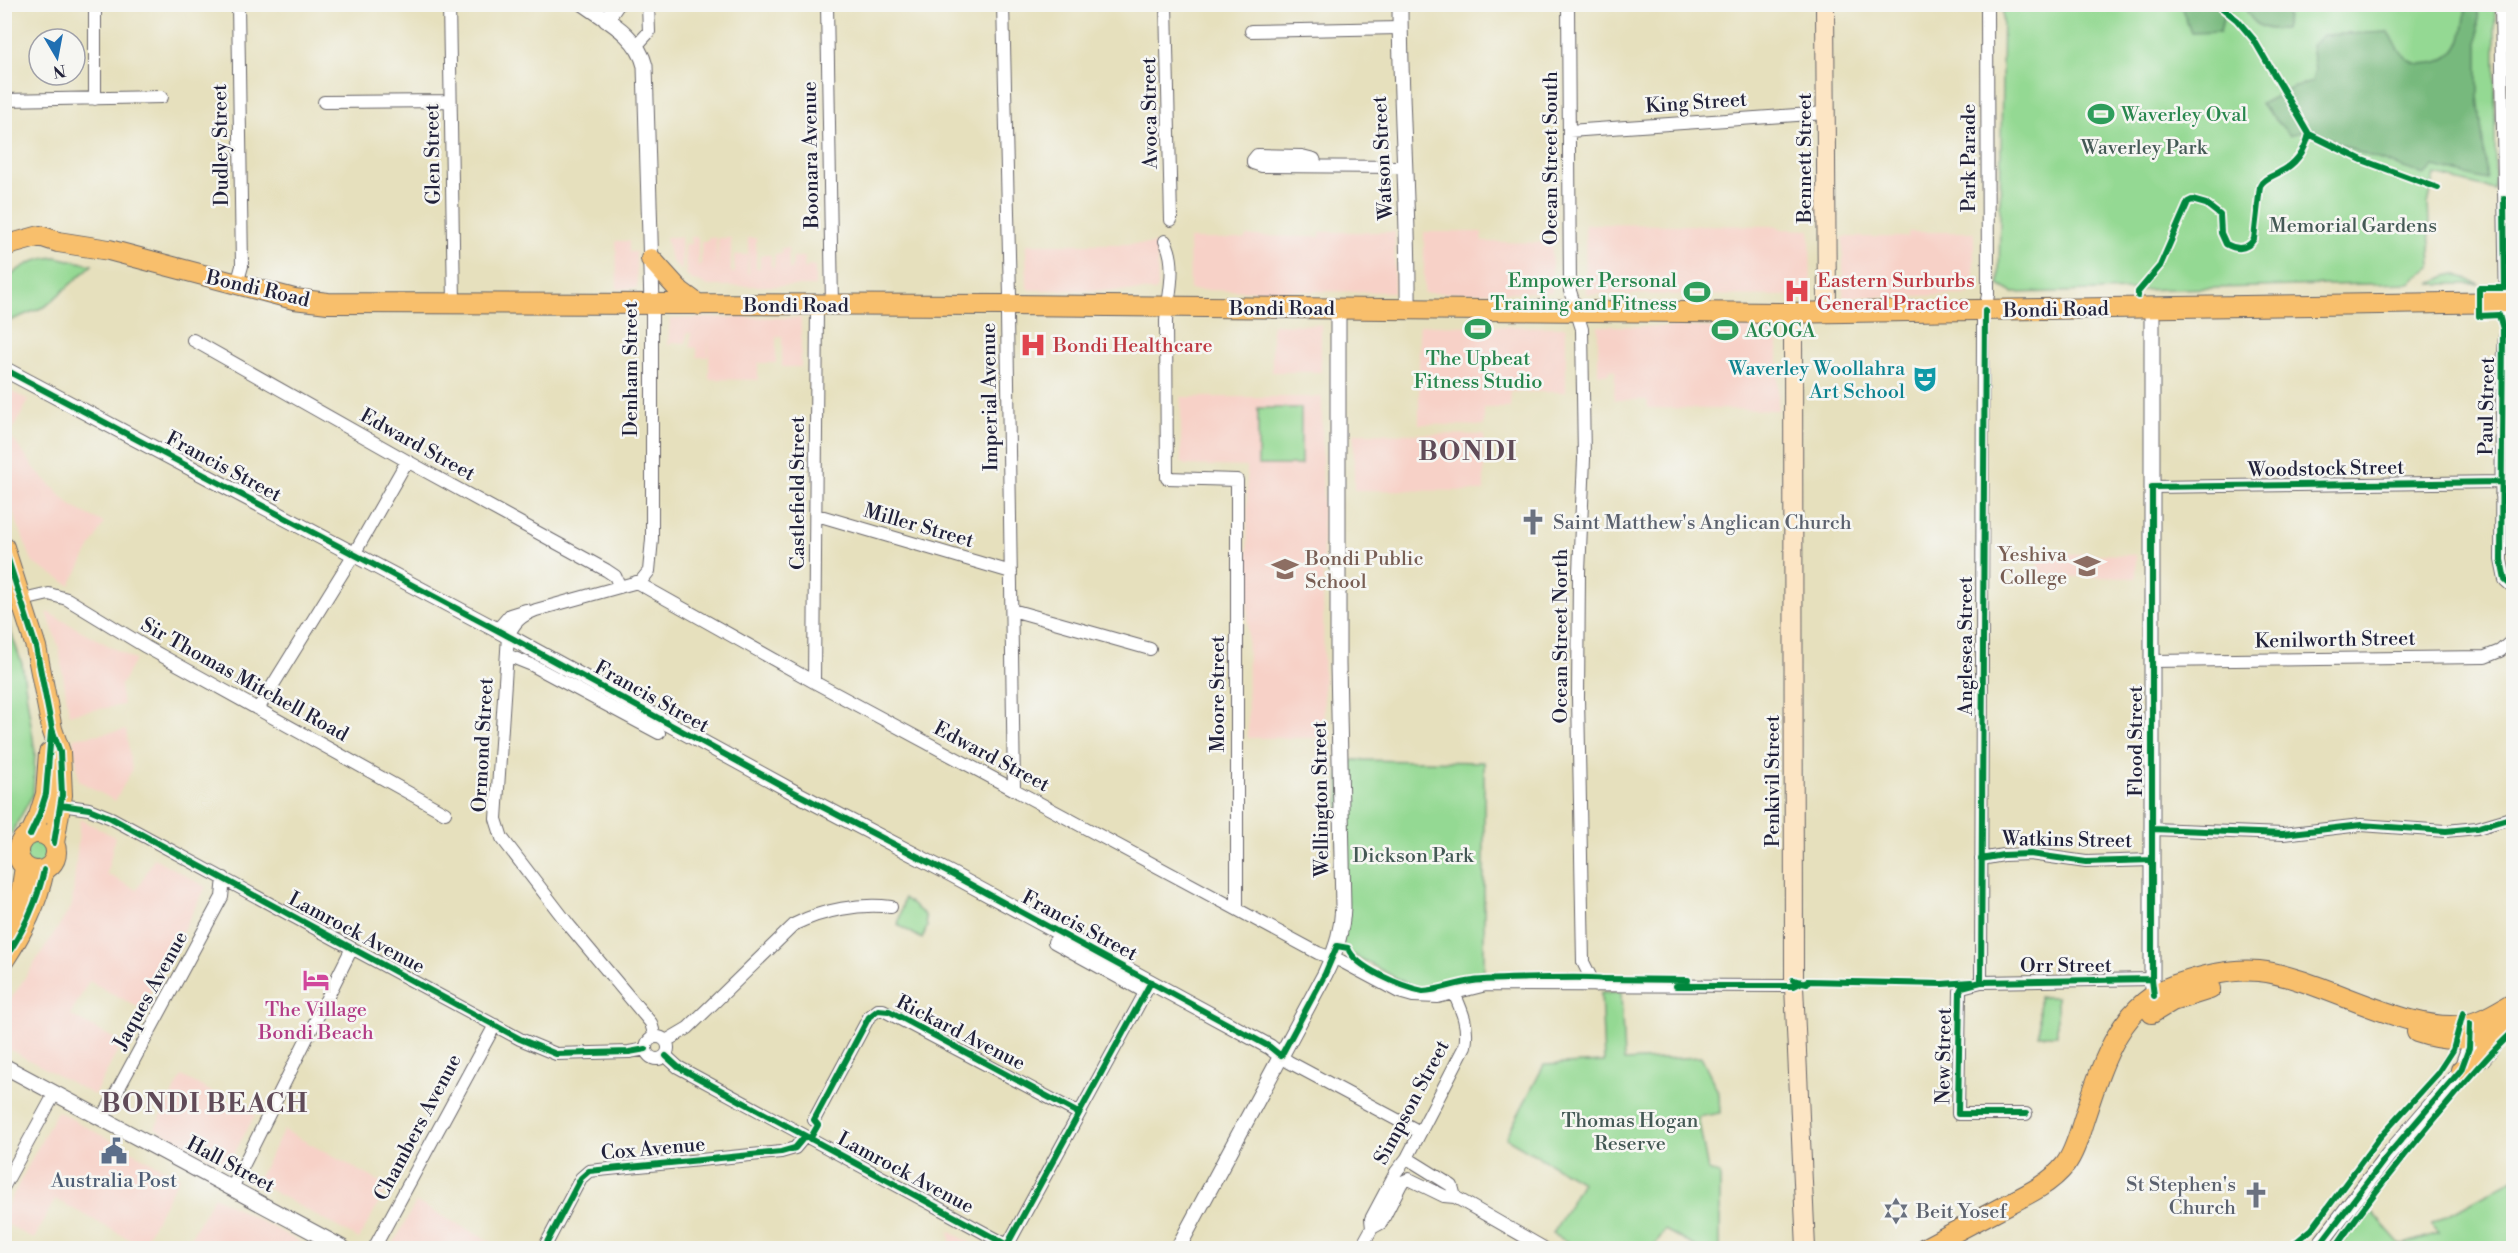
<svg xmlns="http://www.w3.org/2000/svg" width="2518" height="1253" viewBox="0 0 2518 1253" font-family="'Libre Bodoni',serif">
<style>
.built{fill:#f7d1c7}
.green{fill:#94d993;stroke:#5b7e67;stroke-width:1.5}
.forest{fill:#77b97d;stroke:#4c6e5c;stroke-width:1.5}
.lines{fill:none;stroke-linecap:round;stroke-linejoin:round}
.minor-casing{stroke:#676468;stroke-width:14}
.tertiary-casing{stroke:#676468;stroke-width:17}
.secondary-casing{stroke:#676468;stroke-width:20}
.primary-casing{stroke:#676468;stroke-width:22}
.minor{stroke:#fff;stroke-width:12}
.tertiary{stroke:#fff;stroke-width:15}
.secondary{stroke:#fce5c4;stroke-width:18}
.primary{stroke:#f8bf6c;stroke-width:20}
.cycleway-casing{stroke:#f6f6f2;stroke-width:10}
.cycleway{stroke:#00873e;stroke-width:6}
.labels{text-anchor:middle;stroke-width:5;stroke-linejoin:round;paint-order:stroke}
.street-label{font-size:20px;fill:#22223b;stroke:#f6f6f2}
.leisure-label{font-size:20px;fill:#27864d;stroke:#f6f6f2;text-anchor:start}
.park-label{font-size:20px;fill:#445955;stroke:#f6f6f2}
.health-label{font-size:20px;fill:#be3a42;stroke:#f6f6f2;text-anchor:start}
.culture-label{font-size:20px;fill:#0d838f;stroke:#f6f6f2;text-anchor:end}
.worship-label{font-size:20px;fill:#5b616d;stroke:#f6f6f2;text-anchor:start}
.education-label{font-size:20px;fill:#785e54;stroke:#f6f6f2;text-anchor:end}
.hotel-label{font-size:20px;fill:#b23c85;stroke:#f6f6f2}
.service-label{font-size:20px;fill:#4e5e75;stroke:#f6f6f2}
.district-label{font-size:26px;font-weight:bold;letter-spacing:1.5px;fill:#604b58;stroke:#f6f6f2}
</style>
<rect width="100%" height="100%" fill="#f6f6f2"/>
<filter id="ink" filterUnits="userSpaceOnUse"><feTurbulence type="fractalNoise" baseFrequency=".0167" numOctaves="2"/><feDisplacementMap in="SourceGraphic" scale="12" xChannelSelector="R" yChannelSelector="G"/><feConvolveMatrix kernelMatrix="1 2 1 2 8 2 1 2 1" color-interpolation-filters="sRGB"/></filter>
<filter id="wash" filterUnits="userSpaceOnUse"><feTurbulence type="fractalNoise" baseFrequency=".008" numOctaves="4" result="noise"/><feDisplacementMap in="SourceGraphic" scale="24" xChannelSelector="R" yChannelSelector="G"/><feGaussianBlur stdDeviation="1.35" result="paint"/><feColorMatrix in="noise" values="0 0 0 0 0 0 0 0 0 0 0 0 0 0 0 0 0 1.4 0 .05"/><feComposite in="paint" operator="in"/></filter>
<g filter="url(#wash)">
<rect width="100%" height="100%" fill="#e6e0bd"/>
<!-- built -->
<path class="built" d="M1585,224L1778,226L1779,229L1810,230L1811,294L1808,296L1586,294Z
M1320,232H1395L1394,292L1190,290L1189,239H1245L1246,236L1320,237Z
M1424,232H1482V242L1552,243V292L1424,293Z
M1908,232H1974V290L1969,295L1843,297V237H1908Z
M666,237H681L682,271L671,260Z
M691,237H698V266L701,265V241H708V237L716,238L717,272L718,238H731V272L735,273L734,255H748L747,273H749L748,238H756V268H760V255H771V266L774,267L775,254H782L781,248H788L789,269H792L793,257H805L804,268L807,269V265L815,266V286H709L692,280L686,274L684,244H691Z
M616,241H629V252H636L637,288L617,289Z
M1026,244H1157L1158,288L1155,291L1030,290L1027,287Z
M739,317L801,318V367H782V336L776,337V363H758V380L709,379V337L708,357H697V348L690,347L691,333H687L686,343L673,342L668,346L670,319Z
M1272,324L1321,325V372H1272Z
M1419,325L1566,327V392H1511L1510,408H1484V426L1419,424Z
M1598,326L1778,328V410L1648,408L1647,400H1614L1615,370H1610L1609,374H1598Z
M4,388L29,400L10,435L36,470L71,506L104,523L70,585L33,563L5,492Z
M1181,397H1322L1324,738H1248L1247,467L1185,465L1181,462Z
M1354,433L1484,435V491L1354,490Z
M2038,553L2136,555V578L2038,576Z
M47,612L135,660L120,687L123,705L69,714L59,648Z
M126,730L132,770L115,801L79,781L73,738Z
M80,819L115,837L107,874L137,890L154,858L206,887L141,1009L89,981L70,1015L122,1043L94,1095L5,1047V1008L72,906Z
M182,1076L255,1115L227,1167L155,1128Z
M57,1111L179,1177L142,1246L55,1199L34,1239L5,1223V1210Z
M284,1130L388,1186L359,1239L256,1182Z
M214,1196L311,1248H185Z
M416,1202L502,1248H391Z
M949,1231L981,1248H951Z"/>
<!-- green -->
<path class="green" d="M2003,5H2495V190L2435,175L2428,204L2431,267L2409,283L2013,293L1999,285Z
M56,257L92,265L46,306L5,323V282C18,267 36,258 56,257Z
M2455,274L2479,284H2431L2446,276Z
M1258,408H1301V465H1258Z
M5,615L22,664L35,752L33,794L12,832L5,838Z
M1354,760L1484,762V978L1455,982L1425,990L1405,983L1337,946L1339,768Z
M24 853a12 12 0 1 1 24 0a12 12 0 1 1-24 0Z
M904,898L925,915L927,927L922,939L898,925Z
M1601,992H1621L1624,1061L1701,1057L1719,1094L1720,1113L1698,1117L1708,1171L1720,1174V1248H1698L1665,1230L1653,1248H1578L1553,1234L1582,1182L1506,1138L1544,1065L1604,1062Z
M2039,997H2057V1035H2039Z
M2513,1179V1248H2339L2347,1234L2368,1208L2401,1245L2439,1233L2431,1224Z"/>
<!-- forest -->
<path class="forest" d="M2178,5H2226L2220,32L2191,33L2182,9Z
M2244,5H2282L2288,17L2284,29C2263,31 2252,25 2244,5Z
M2466,5H2478V96L2487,180L2434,167L2424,175L2355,151L2311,129L2290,135L2261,104L2292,88L2312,82L2315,69L2311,46L2323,35L2388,32C2394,40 2400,53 2408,59C2415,65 2423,64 2431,63C2463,59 2464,31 2466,5Z"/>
</g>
<g filter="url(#ink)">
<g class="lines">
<!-- minor casing -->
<g class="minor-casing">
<path id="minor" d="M95,4V99
M449,4L454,303
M827,4L832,305
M1003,4L1010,296L1007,315L1014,789
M1166,4L1171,220
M1568,4L1570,291L1582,329L1584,459L1579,572L1578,697L1583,962L1595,986
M2501,4L2506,313L2502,390L2501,560L2505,580L2514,588
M1251,31L1400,28
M637,45L649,32L648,4
M4,100L162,97
M324,102L450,101
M1569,131L1826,113
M1316,165L1314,159L1302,156L1257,155L1253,160V163L1262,166L1403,167
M1165,241C1178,264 1168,297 1166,321L1167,478L1237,480V908
M237,284L242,266L238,4
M652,305V539L649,571L641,581L536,610C521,616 515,621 508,636L496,819L502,838L568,924L651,1023L655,1037
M193,340L407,461L606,570L615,576L620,587
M2152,487L2501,482
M2501,496H2514
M817,515L1011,572
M636,582L814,682L1318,953L1341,961L1399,992L1413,996L1438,997L1486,985L1794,986
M23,600L49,594L67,599L146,647L445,813
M1012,610L1150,649
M497,630L510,615L526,610
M507,655L532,665L659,733
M2152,661L2485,657L2500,651L2514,639
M814,682L817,305
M258,709L354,554L407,461
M61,805L89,809L111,818L520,1039L556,1054L629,1052L646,1049
M2152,829L2283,834L2361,825L2446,831L2477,828L2514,817
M1981,859L2003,855L2030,854L2086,862L2152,860
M1054,942L1145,992
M1981,982L1983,319L1988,295L1987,4
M646 1048a11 11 0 1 1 22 0a11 11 0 1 1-22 0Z
M666,1041L688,1028L795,924C823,910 860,903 891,907
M666,1056L678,1067L1007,1245
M1281,1056L1289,1062L1420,1132
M2026,1114H1958L1960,991L1962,987L1981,982L2152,979
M102,1119L222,897L224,878
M814,1120L869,1017L878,1010H883L1078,1113
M1407,1158L1452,1186L1455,1197
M4,1186L55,1093
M232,1188L352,948
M1372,1228L1371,1219L1396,1172L1407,1158L1465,1046C1469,1026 1462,1011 1454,993
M374,1248L495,1025
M544,1248L581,1178L589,1171L781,1152L795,1148L805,1136
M1006,1248L1151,982
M1361,1248L1372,1228L1381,1223L1402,1182L1409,1179L1444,1196L1455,1197L1544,1248"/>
</g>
<!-- tertiary casing -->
<g class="tertiary-casing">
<path id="tertiary" d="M584,4C608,21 638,36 645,66L652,305
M1400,4C1400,106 1409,207 1408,309
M606,20L617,4
M2152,308V979L2154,996L2158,1005
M4,369L497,630L790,790L953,875L1270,1047L1281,1056
M4,1066L343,1248
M1178,1248L1325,974C1336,952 1342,931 1343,907L1338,664V308
M2317,1248L2388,1155L2461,1070L2469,1048L2470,1027"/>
</g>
<!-- secondary casing -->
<g class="secondary-casing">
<path id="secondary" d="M1825,4L1827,312
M1793,312L1794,986L1806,1248"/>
</g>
<!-- primary casing -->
<g class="primary-casing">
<path id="primary" d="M4,246L40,236L58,242L109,250L294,299L328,303L1008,305L1779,313L2514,302
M651,259L680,291L699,305
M4,547L36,647L52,729L60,752L62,795L54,843
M18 852a19 19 0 1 1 38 0a19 19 0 1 1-38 0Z
M30,835L39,816L46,794L49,753
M4,928L20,899L25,867
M4,960C23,931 37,904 44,870
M2152,1013L2172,1001L2210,989
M2417,1032C2455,1045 2479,1039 2514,1019
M2461,1070L2480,1058L2509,1023
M1925,1248C1947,1236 1970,1224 1993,1212C2017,1199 2048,1187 2065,1165C2075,1152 2079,1134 2084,1119C2101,1068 2118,1005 2175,985C2201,976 2231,968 2259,971C2320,977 2412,1038 2469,1024C2484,1021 2501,1010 2514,1002"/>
</g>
<!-- minor -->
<use href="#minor" class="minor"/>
<!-- tertiary -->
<use href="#tertiary" class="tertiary"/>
<!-- secondary -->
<use href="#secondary" class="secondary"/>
<!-- primary -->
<use href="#primary" class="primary"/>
<!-- cycleway casing -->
<g class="cycleway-casing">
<path id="cycleway" d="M2217,4L2237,20L2254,40L2309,134L2362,160L2438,188
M2504,198L2505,288H2479V316L2499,315L2503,329L2501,560L2505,580L2514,588
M2138,296V292L2160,266L2188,202L2192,200L2206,204L2220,215L2221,233L2226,244C2237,250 2247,250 2254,239L2260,186C2264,178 2272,177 2280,172C2296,164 2305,151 2309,134
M4,369L497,630L790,790L953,875L1270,1047L1281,1056L1325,974L1337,946L1348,948C1355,968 1403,987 1423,991C1441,990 1455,983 1473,981C1487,979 1595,976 1602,979L1688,980
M4,547L36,647L52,729L60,752L62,795L54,843
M61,805L89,809L111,818L520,1039L556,1054L629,1052L646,1049
M2152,829L2283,834L2361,825L2446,831L2477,828L2514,817
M30,835L39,816L46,794L51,732
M1981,859L2003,855L2030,854L2086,862L2152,860
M4,960C23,931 37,904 44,870
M1793,980L1807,983V981L1942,984L1971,982
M1981,982L1985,310
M1676,986H1794L1800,983
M2154,996L2152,979V487L2501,482
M666,1056L678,1067L1007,1245L1151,982
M2026,1114H1958L1960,991L1962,987L1981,982L2152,979
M810,1139L818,1125L814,1120L869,1017L878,1010L889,1011L1078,1113
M544,1248L581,1178L589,1171L781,1152L795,1148L805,1136
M2289,1248L2312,1229L2380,1137L2438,1073L2453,1050L2463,1013
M2317,1248L2388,1155L2461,1070L2469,1048L2470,1024
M2335,1248C2371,1195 2412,1145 2454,1096C2473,1074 2492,1050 2514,1031"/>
</g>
<!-- cycleway -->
<use href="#cycleway" class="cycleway"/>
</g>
</g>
<!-- icons -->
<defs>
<g id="stadium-bare" transform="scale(2.07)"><path d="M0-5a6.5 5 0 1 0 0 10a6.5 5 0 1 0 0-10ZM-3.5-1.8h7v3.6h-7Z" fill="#2e9e5b" stroke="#f6f6f2" stroke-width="2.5" paint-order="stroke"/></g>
<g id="hospital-bare" transform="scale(2.07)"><path d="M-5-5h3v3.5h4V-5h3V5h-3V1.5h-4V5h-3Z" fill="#e0444e" stroke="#f6f6f2" stroke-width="2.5" paint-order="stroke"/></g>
<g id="theatre-bare" transform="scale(2.07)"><path d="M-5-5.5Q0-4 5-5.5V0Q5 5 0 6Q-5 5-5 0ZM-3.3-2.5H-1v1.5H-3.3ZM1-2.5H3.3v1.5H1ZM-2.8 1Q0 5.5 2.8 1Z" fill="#0f9aa8" stroke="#f6f6f2" stroke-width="2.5" paint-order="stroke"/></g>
<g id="church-bare" transform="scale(2.07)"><path d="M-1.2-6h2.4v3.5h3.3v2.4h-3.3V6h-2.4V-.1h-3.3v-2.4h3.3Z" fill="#6b7280" stroke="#f6f6f2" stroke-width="2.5" paint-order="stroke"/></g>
<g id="university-bare" transform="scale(2.07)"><path d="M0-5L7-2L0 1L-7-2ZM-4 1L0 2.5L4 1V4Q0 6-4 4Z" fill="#8d6e63" stroke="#f6f6f2" stroke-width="2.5" paint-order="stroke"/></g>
<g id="school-bare" transform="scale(2.07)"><path d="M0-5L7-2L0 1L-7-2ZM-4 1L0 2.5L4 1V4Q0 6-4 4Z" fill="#8d6e63" stroke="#f6f6f2" stroke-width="2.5" paint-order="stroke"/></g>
<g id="hotel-bare" transform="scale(2.07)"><path d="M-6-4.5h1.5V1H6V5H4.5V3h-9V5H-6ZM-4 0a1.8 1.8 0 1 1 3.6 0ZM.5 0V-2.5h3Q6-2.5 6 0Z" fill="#d1479c" stroke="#f6f6f2" stroke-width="2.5" paint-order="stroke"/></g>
<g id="civic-bare" transform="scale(2.07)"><path d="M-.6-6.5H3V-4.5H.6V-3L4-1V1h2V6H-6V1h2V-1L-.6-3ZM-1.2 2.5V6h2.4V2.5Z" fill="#5c6f8a" stroke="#f6f6f2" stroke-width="2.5" paint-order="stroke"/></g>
<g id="synagogue-bare" transform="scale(2.07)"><path d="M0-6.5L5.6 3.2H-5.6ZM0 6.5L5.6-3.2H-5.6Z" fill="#6b7280" stroke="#f6f6f2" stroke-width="2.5" paint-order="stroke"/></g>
</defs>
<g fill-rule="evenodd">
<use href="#stadium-bare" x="2101" y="114"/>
<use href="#hospital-bare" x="1797" y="291"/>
<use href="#stadium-bare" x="1697" y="292"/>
<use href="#stadium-bare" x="1478" y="329"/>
<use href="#stadium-bare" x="1725" y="330"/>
<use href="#hospital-bare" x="1033" y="345"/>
<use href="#theatre-bare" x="1925" y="379"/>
<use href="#church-bare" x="1533" y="522"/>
<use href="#university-bare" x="2087" y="566"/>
<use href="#school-bare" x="1285" y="569"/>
<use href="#hotel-bare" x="316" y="980"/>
<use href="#civic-bare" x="114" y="1151"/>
<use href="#church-bare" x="2256" y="1195"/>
<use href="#synagogue-bare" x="1896" y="1211"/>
</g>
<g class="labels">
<!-- street labels -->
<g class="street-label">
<text transform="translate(1696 102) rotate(-4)" y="7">King Street</text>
<text transform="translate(1149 113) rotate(-91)" y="7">Avoca Street</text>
<text transform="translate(220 145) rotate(-91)" y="7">Dudley Street</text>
<text transform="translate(432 154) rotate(-91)" y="7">Glen Street</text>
<text transform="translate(810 155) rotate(-91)" y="7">Boonara Avenue</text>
<text transform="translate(1382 158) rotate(-93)" y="7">Watson Street</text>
<text transform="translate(1550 158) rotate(-90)" y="7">Ocean Street South</text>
<text transform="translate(1804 158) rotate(-90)" y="7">Bennett Street</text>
<text transform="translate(1968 158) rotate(-90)" y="7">Park Parade</text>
<text transform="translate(258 288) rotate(13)" y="7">Bondi Road</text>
<text x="796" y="312">Bondi Road</text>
<text x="1282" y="315">Bondi Road</text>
<text transform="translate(2056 309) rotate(-1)" y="7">Bondi Road</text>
<text transform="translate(630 369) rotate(-90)" y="7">Denham Street</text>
<text transform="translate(989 397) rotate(-91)" y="7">Imperial Avenue</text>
<text transform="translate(2486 406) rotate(-89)" y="7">Paul Street</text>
<text transform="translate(418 444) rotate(29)" y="7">Edward Street</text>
<text transform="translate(224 466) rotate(28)" y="7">Francis Street</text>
<text transform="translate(2326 468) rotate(-1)" y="7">Woodstock Street</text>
<text transform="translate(797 493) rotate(-90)" y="7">Castlefield Street</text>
<text transform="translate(919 525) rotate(16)" y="7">Miller Street</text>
<text transform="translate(1560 636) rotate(-90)" y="7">Ocean Street North</text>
<text transform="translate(2335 639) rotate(-1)" y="7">Kenilworth Street</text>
<text transform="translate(1965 646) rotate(-90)" y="7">Anglesea Street</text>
<text transform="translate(245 679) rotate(29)" y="7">Sir Thomas Mitchell Road</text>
<text transform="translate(1217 694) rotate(-90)" y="7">Moore Street</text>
<text transform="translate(652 696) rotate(29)" y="7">Francis Street</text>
<text transform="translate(2135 741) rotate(-90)" y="7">Flood Street</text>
<text transform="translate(482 745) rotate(-87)" y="7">Ormond Street</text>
<text transform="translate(992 756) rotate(28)" y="7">Edward Street</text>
<text transform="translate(1772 781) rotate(-90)" y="7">Penkivil Street</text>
<text transform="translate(1320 799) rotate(-91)" y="7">Wellington Street</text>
<text transform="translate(2067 839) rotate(1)" y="7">Watkins Street</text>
<text transform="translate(1080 925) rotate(28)" y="7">Francis Street</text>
<text transform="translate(357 932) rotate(28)" y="7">Lamrock Avenue</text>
<text x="2066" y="972">Orr Street</text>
<text transform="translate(150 990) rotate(-61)" y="7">Jaques Avenue</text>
<text transform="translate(961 1032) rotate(27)" y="7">Rickard Avenue</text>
<text transform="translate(1943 1056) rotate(-89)" y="7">New Street</text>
<text transform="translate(1411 1102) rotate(-62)" y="7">Simpson Street</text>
<text transform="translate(417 1127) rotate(-62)" y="7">Chambers Avenue</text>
<text transform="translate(653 1148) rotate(-5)" y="7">Cox Avenue</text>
<text transform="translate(231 1164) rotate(28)" y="7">Hall Street</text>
<text transform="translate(906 1172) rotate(28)" y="7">Lamrock Avenue</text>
</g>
<!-- leisure labels -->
<g class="leisure-label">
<text x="2121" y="121">Waverley Oval</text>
<text x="1677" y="287" text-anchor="end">Empower Personal<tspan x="1677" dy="23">Training and Fitness</tspan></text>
<text x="1745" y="337">AGOGA</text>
<text x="1478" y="365" text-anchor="middle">The Upbeat<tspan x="1478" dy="23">Fitness Studio</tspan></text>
</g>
<!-- park labels -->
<g class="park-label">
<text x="2144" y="154">Waverley Park</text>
<text x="2353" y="232">Memorial Gardens</text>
<text x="1413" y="862">Dickson Park</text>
<text x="1630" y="1127">Thomas Hogan<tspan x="1630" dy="23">Reserve</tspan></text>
</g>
<!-- health labels -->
<g class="health-label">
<text x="1817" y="287">Eastern Surburbs<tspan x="1817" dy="23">General Practice</tspan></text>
<text x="1053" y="352">Bondi Healthcare</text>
</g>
<!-- culture labels -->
<g class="culture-label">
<text x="1905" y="375">Waverley Woollahra<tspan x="1905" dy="23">Art School</tspan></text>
</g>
<!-- worship labels -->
<g class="worship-label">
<text x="1553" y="529">Saint Matthew's Anglican Church</text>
<text x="2236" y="1191" text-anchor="end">St Stephen's<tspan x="2236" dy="23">Church</tspan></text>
<text x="1916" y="1218">Beit Yosef</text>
</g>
<!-- education labels -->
<g class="education-label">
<text x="2067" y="561">Yeshiva<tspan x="2067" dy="23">College</tspan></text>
<text x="1305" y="565" text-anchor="start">Bondi Public<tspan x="1305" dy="23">School</tspan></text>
</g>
<!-- hotel labels -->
<g class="hotel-label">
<text x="316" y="1016">The Village<tspan x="316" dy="23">Bondi Beach</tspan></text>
</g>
<!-- service labels -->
<g class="service-label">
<text x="114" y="1187">Australia Post</text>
</g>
<!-- district labels -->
<g class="district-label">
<text x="1468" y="460">BONDI</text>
<text x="205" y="1112">BONDI BEACH</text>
</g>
</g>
<!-- margin -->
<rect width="2518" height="1253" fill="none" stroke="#f6f6f2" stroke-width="24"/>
<!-- north arrow -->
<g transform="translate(57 57) rotate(170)"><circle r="28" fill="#f6f6f2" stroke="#a1a1a9" stroke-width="1.5"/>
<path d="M0-4.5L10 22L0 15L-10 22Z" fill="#1f6fb2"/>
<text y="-9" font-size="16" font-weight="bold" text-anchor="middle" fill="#22223b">N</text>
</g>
</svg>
